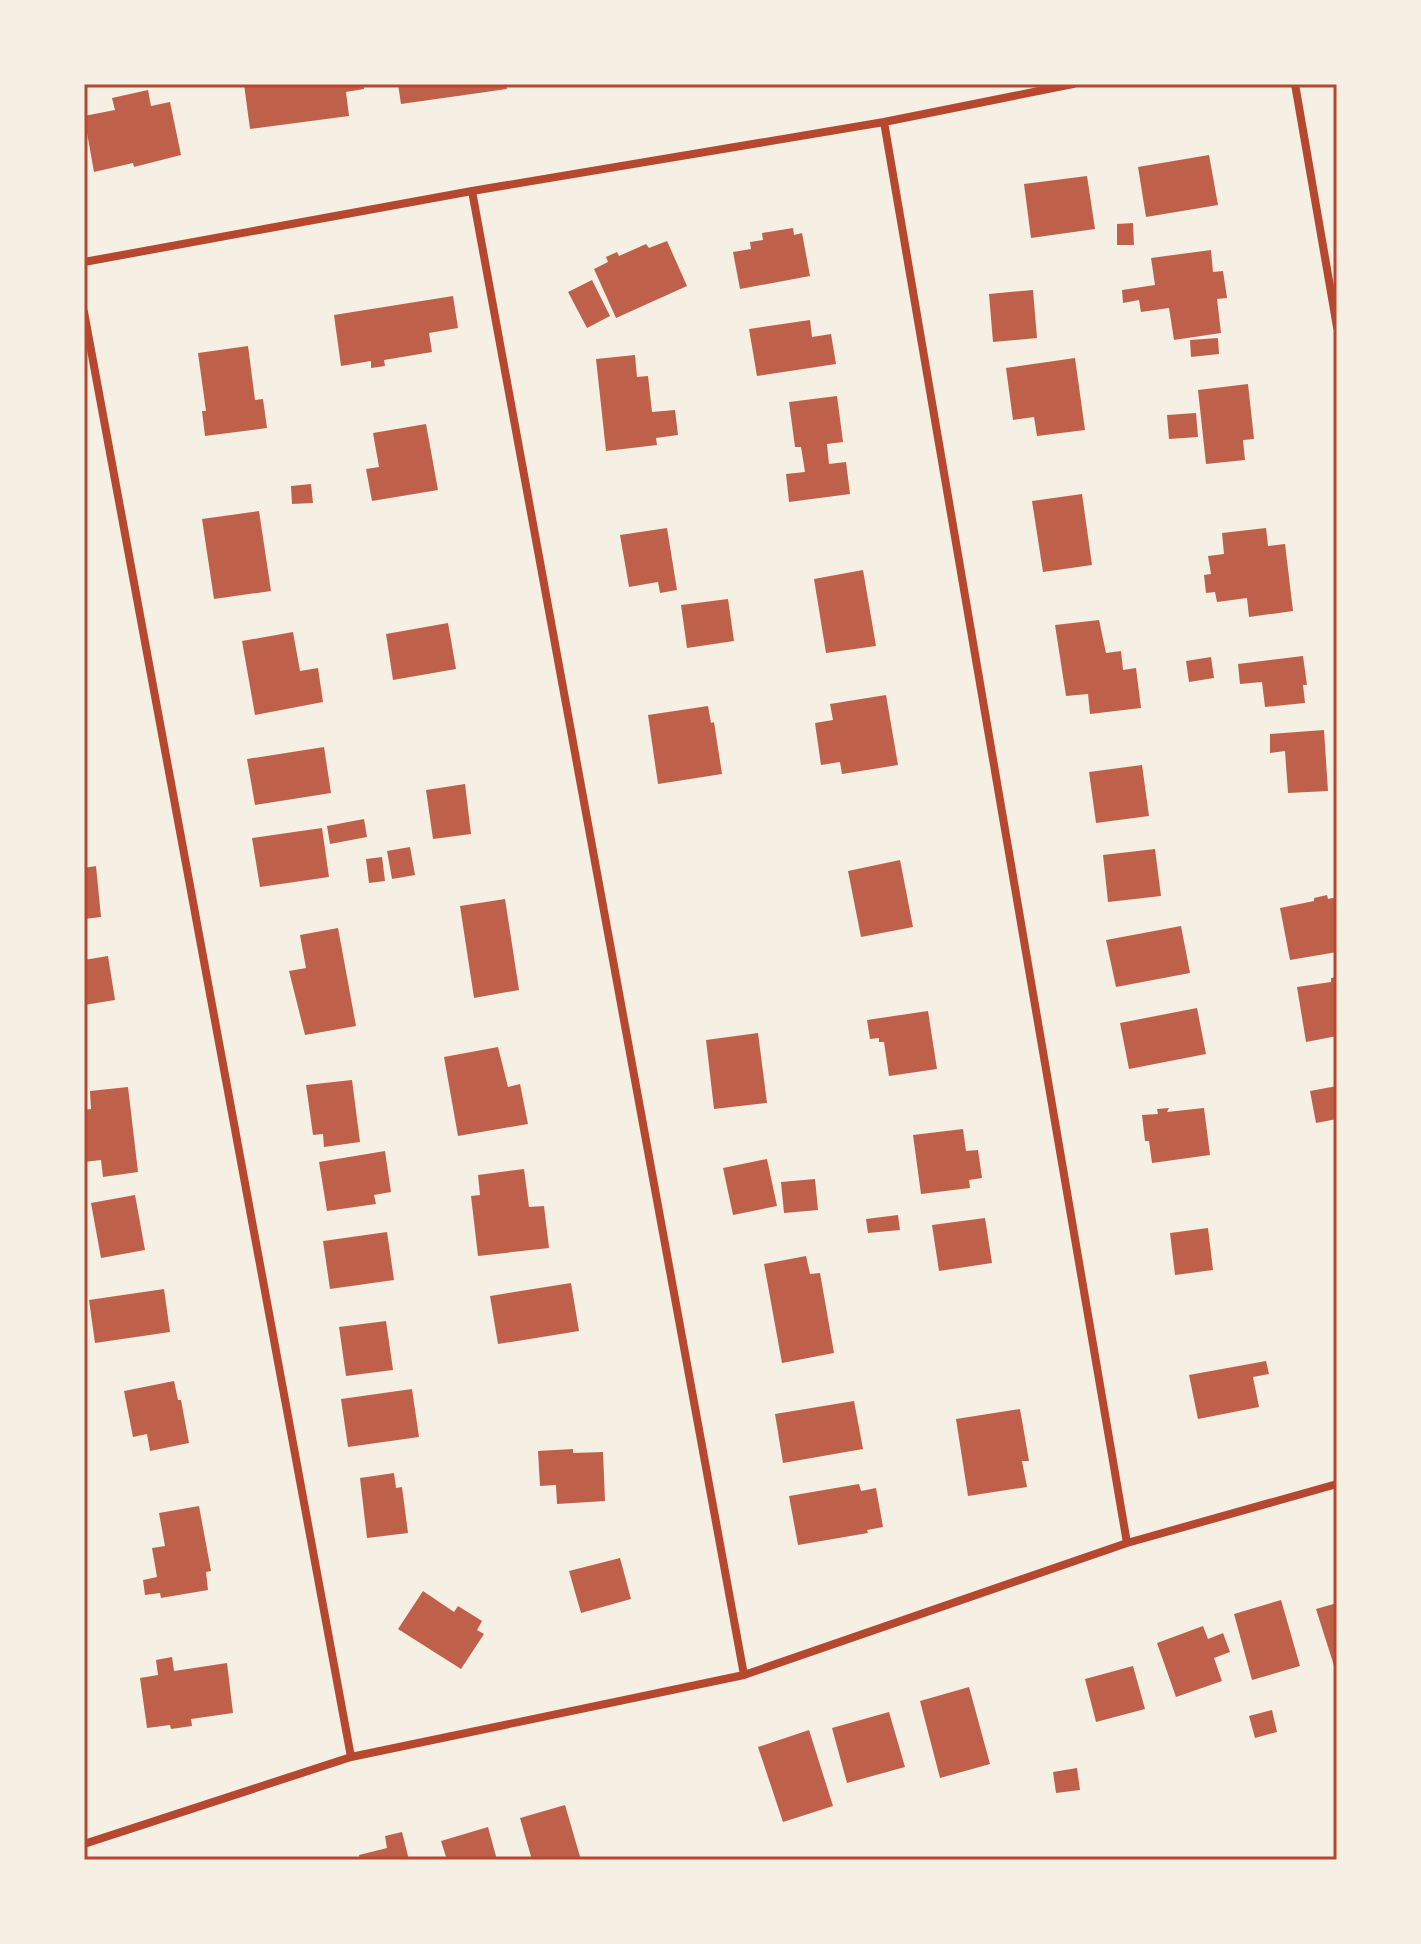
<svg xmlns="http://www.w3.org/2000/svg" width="1421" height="1944" viewBox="0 0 1421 1944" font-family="'Roboto Condensed',sans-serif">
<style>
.building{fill:#bf614a}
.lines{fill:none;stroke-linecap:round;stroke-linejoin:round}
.minor{stroke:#b5482f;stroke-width:8}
.neatline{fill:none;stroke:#b5482f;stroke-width:3}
</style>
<rect width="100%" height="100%" fill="#f6efe4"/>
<!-- building -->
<path class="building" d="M244,84H364V89L346,92L349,116L250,129Z
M398,84H506L507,89L401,104Z
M148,90L151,106L170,102L181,155L134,167L133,163L94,172L84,116L115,110L112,98Z
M1209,155L1218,205L1146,217L1138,167Z
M1087,176L1095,229L1031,238L1024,184Z
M1133,223L1134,245H1117V224Z
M793,228L794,235L802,233L810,276L740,289L733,252L751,249L750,242L763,240L762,233Z
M667,241L687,286L616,318L594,269L608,262L606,257L617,252L619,256L646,244L649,248Z
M1211,250L1213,272L1223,271L1227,298L1217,299L1221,333L1174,340L1169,308L1141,312L1139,300L1123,303L1122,290L1155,285L1151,258Z
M592,280L610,316L587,328L568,292Z
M1033,290L1037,338L993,342L989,294Z
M453,296L458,328L429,333L432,352L384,360L385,366L371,368V361L341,366L334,315Z
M810,320L812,337L831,334L836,364L757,376L749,329Z
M1218,338L1219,354L1191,357L1190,340Z
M248,346L255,400L263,399L267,428L205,436L202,411H206L198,353Z
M635,355L637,377L648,376L652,412L675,410L678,435L656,438L657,445L606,451L596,359Z
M1075,358L1085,430L1037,436L1034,417L1013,420L1006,368Z
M1248,384L1254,439L1243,440L1245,460L1206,464L1198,390Z
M837,396L843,442L827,444L829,464L846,462L850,494L789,502L786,474L805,472L801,447H795L789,402Z
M1196,413L1198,437L1169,439L1167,415Z
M426,424L438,490L372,501L366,469L379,467L373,433Z
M311,484L313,503L292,504L291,486Z
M1082,494L1092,565L1043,572L1032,501Z
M259,511L271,591L214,599L202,519Z
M667,528L677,590L660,593L658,582L629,587L620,535Z
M1266,528L1268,546L1285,544L1293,611L1249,617L1247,598L1217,602L1215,592L1206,593L1204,575L1211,574L1208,556L1224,554L1222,533Z
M863,570L876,646L826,653L814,579Z
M728,599L734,641L687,648L681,605Z
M1099,620L1106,653L1121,651L1123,670L1136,668L1141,708L1090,714L1088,694L1066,696L1055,625Z
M448,623L456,669L393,680L386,634Z
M293,632L300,671L318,668L323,702L255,715L242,641Z
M1303,656L1307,685H1303L1305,703L1265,707L1262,682L1240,684L1238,664Z
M1211,657L1214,678L1189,682L1186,661Z
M886,695L898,765L842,774L840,762L821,765L815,723L833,720L830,704Z
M708,706L711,723L714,722L722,774L658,784L648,715Z
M1324,730L1328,791L1288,793L1285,751L1270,753V734Z
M324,747L331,793L255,805L247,759Z
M1142,765L1149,816L1096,823L1089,772Z
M465,784L471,834L433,839L426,790Z
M364,819L367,837L330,844L327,826Z
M322,828L329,877L260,887L252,838Z
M410,847L415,875L392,879L387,851Z
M1155,849L1161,896L1108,902L1103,855Z
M382,857L385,881L369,883L366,859Z
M900,860L913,927L861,937L848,871Z
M96,866L101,917L84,919V868Z
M1327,895L1328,899L1337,897V952L1290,960L1280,908L1314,901V898Z
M505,899L519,990L474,998L460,906Z
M1181,926L1190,973L1116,987L1106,940Z
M338,928L356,1026L305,1035L289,971L306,968L300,935Z
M108,956L115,1000L84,1005V960Z
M1337,977V1036L1306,1042L1297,987L1331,982V978Z
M1197,1008L1206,1054L1129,1069L1120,1023Z
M928,1011L937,1069L889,1076L884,1042H879V1038L870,1039L867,1020Z
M758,1033L767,1103L714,1109L706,1040Z
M498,1047L508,1087L520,1084L528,1124L458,1136L444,1057Z
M352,1080L360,1142L324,1147L323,1134L313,1135L306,1085Z
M1337,1086V1119L1316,1123L1310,1091Z
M128,1087L138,1172L103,1177L101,1160L84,1162V1110L91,1109L90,1091Z
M1169,1108L1167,1112L1204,1108L1210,1155L1152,1163L1149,1141H1145L1142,1115L1158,1114L1157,1109Z
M963,1129L966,1151L978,1150L982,1178L969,1180L970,1188L921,1194L913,1135Z
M385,1151L391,1192L374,1195L376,1204L327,1211L319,1162Z
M767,1159L777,1206L733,1215L723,1168Z
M524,1169L529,1207L544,1206L549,1248L478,1256L471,1196L480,1195L478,1175Z
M815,1179L818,1210L784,1213L781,1182Z
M135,1195L145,1250L101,1258L91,1203Z
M898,1215L900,1230L868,1233L866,1219Z
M985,1218L992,1263L939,1271L932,1225Z
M1208,1228L1213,1270L1175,1275L1170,1233Z
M387,1232L394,1280L330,1289L323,1241Z
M806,1256L810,1274L820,1273L834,1353L782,1363L764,1264Z
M571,1283L579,1331L498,1344L490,1296Z
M164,1289L170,1332L95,1343L89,1300Z
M386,1321L393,1370L346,1376L339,1327Z
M1266,1361L1269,1374L1253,1377L1259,1407L1198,1419L1189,1375Z
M174,1381L178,1400H181L189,1443L150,1451L147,1434L133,1437L124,1391Z
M412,1389L419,1437L348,1447L341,1399Z
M854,1401L863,1449L783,1463L775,1414Z
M1020,1409L1029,1461H1022L1027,1487L968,1496L956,1419Z
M573,1449V1453L603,1452L605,1501L557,1504L556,1485L540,1486L538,1451Z
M394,1473L396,1488L402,1487L408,1533L367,1538L360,1478Z
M859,1484L861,1491L876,1488L883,1527L867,1530L868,1533L798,1545L789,1496Z
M199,1506L211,1571L206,1572L208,1590L161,1598L160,1593L145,1595L143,1580L157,1577L152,1548L165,1546L159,1513Z
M620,1558L631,1599L581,1613L569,1571Z
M423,1591L454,1612L458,1606L482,1621L477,1630L484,1634L461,1669L398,1629Z
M1281,1600L1300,1666L1252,1680L1234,1614Z
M1337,1603V1672H1336L1316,1609Z
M1203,1626L1208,1639L1223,1633L1230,1652L1214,1658L1222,1681L1176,1697L1157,1643Z
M172,1657L174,1671L227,1663L233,1713L191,1719L192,1726L171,1729L170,1725L147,1728L140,1678L158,1675L156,1660Z
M1133,1666L1145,1709L1096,1722L1085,1679Z
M969,1687L990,1764L940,1778L920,1701Z
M1272,1710L1277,1732L1255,1738L1249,1716Z
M889,1712L905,1767L847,1783L832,1728Z
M809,1730L833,1806L783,1822L758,1747Z
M1077,1768L1080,1790L1056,1793L1053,1772Z
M565,1805L581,1860H532L520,1818Z
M488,1827L497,1860H447L441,1841Z
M402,1832L409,1860H360L359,1855L387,1848L385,1836Z"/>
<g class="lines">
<!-- minor -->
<path class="minor" d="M1295,84L1337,327
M884,122L1127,1543
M472,191L744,1675
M84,262L472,191L884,122L1073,84
M84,312L351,1757
M84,1844L351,1757L744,1675L1127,1543L1337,1484"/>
</g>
<!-- border -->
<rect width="1421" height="1944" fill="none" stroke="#f6efe4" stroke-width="172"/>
<rect x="86" y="86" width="1249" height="1772" class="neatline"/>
</svg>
